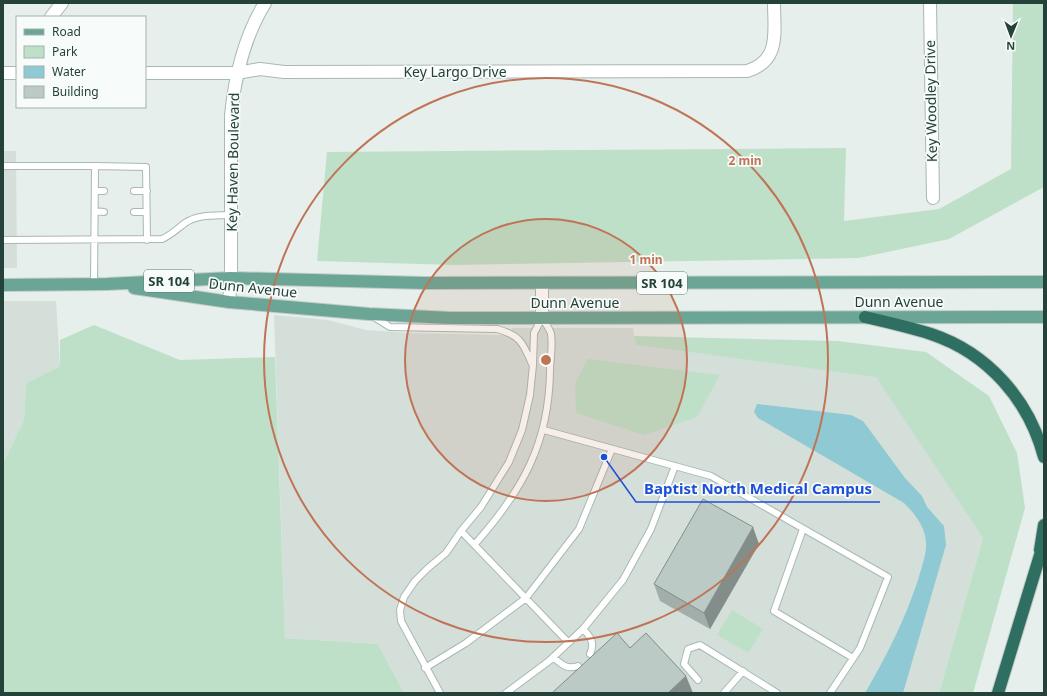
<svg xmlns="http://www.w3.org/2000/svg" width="1047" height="696" viewBox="0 0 1047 696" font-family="'Noto Sans',sans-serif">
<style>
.built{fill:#d4dfda}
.green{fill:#bfe0c8}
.water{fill:#8ec9d4}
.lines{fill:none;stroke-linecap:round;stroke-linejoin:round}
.lane-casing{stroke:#a8b8b2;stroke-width:8}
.street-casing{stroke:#a8b8b2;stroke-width:14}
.secondary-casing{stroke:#a4bbb3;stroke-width:14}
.primary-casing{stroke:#c2cac8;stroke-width:14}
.highway-casing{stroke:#c2cac8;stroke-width:14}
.lane{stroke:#fff;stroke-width:6}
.street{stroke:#fff;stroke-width:12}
.secondary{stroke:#fff;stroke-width:12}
.primary{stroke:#6aa596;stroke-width:12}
.highway{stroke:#2f6f62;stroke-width:12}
.wall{fill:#a1aea9}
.shaded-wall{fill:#838d89}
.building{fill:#bbcac4;stroke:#838d89}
.ring{fill:none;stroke:#c07456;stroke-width:2}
.labels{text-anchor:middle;stroke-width:3.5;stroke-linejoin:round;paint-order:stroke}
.shield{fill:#f7fbf9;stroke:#637a73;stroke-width:1}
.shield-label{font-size:13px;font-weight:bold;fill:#24423a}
.street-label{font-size:14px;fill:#24423a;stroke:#f7fbf9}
.centre{fill:#c07456;stroke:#f7fbf9;stroke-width:2}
.ring-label{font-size:12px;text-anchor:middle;font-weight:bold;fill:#c07456;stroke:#f7fbf9;stroke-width:3.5;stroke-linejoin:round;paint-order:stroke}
.leader{fill:none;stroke:#1d4ed8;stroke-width:1.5}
.callout-dot{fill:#1d4ed8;stroke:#f7fbf9;stroke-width:1.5}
.callout-label{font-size:15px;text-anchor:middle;font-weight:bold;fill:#1d4ed8;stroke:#f7fbf9;stroke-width:3.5;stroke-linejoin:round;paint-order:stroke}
</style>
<rect width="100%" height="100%" fill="#e6efeb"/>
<!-- built -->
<path class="built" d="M3,151H16L17,268H3Z
M3,301H56L60,366L26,383L24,420L3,463Z
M274,315L328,320L366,330L409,333L504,335L513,328H633L636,345L876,376L983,538L939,693H404L378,644L285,638Z"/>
<!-- green -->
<path class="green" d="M1013,3H1044V187L949,239L859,258L455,265L317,261L327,152L846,148L844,221L939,209L1011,169Z
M94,325L180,360L275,357L285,638L378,644L404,693H3V463L24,420L26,383L60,366V340Z
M634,336L838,341L926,352L989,396L1017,453L1025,508L973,693H939L983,538L876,377L636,345Z
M588,359L720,375L697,417L644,435L576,413L575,383Z
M732,610L763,629L748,653L717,635Z"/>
<!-- water -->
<path class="water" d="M757,404L851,415L863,421L905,478L922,496L927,507L944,526L946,545L903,693H865C886,657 905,620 918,580C921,569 927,554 926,542C925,526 914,513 904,503L758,418L754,412Z"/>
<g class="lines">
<!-- lane casing -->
<g class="lane-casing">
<path id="lane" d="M3,166H95L94,284
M95,166L146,167L147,240
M95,191H104
M134,191H147
M95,211L104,212
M134,212H146
M3,240L162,239C171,235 177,229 185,223C198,214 216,216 231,215
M374,317L390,327L497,329C520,335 523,343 532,364
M544,430L711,476L888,577L860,648L830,693
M803,529L774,611L853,658
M461,531L568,642
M475,544C522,491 549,444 550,371C550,360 553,346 551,334C550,329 545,323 542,318
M583,629C591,637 595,643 590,654
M553,657C561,664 567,670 578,666
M425,668L466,643L526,598L579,529L612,449
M698,680L684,664L688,649L700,645L777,693
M440,693L401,621L400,610L404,597L415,581L428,568L446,553L461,531L481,507L509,462L522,430L530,395L533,365L534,333L542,318
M506,693L549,661L583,629L623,580L651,529L675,466
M724,693L743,671"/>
</g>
<!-- street casing -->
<g class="street-casing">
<path id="street" d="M930,3L933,198
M51,17L62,3
M3,73H17
M145,73H237L260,69L284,72L747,71C781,61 774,31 774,3
M229,302L231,278V115C235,75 244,37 265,3"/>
</g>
<!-- secondary casing -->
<g class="secondary-casing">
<path id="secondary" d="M542,283V318"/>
</g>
<!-- primary casing -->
<g class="primary-casing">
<path id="primary" d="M3,285L107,284L231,278L424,283L1044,282
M134,288L229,302L369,314L450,318L1044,317"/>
</g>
<!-- highway casing -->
<g class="highway-casing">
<path id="highway" d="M865,317C887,322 909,327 931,334C988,353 1029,400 1044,457
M1040,550L1044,525
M998,693L1044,542"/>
</g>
<!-- lane -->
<use href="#lane" class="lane"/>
<!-- street -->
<use href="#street" class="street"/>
<!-- secondary -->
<use href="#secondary" class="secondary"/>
<!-- primary -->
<use href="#primary" class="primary"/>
<!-- highway -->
<use href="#highway" class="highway"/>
</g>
<!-- wall -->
<path class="wall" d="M759,544L710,629L660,601L654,584Z"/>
<!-- shaded-wall -->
<path class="shaded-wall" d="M753,527L759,544L710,629L704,613Z
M686,676L693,693H668Z"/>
<!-- building -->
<path class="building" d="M703,499L753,527L704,613L654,584Z
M617,633L630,648L646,633L686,676L668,693H552Z"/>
<!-- distance rings -->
<circle cx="546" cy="360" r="141" fill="#c07456" fill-opacity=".12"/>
<g class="ring">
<circle cx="546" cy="360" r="141"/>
<circle cx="546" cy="360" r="282"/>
</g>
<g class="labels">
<!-- shield labels -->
<g class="shield">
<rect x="144" y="270" width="50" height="22" rx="3"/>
<rect x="637" y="272" width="50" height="22" rx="3"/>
</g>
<g class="shield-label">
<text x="169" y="286">SR 104</text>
<text x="662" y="288">SR 104</text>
</g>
<!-- street labels -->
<g class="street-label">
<text x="455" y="77">Key Largo Drive</text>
<text transform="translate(931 101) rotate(-91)" y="5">Key Woodley Drive</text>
<text transform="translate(233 162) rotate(-89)" y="5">Key Haven Boulevard</text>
<text transform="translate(253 288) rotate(6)" y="5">Dunn Avenue</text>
<text x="899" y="307">Dunn Avenue</text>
<text x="575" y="308">Dunn Avenue</text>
</g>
</g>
<circle cx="546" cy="360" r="6" class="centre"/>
<g class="ring-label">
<text x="745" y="165">2 min</text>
<text x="646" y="264">1 min</text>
</g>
<!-- callouts -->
<path class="leader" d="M604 457L636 502H880"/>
<circle class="callout-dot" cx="604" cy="457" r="4"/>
<g class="callout-label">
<text x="758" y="494">Baptist North Medical Campus</text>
</g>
<!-- border -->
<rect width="1047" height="696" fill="none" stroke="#24423a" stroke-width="8"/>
<!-- legend -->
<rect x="16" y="16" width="130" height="92" fill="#f7fbf9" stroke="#a3b1ad"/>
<rect x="24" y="29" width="20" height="6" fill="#6aa596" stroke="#a3b1ad"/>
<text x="52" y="36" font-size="12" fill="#24423a">Road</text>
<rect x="24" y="46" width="20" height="12" fill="#bfe0c8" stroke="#a3b1ad"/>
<text x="52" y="56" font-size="12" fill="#24423a">Park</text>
<rect x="24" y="66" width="20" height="12" fill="#8ec9d4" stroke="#a3b1ad"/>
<text x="52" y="76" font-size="12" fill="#24423a">Water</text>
<rect x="24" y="86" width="20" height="12" fill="#bbcac4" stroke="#a3b1ad"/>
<text x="52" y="96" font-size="12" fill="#24423a">Building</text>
<!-- north arrow -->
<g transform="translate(1011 36) rotate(181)" stroke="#f7fbf9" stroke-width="3" paint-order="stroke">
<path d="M0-3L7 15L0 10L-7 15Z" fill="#24423a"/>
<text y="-6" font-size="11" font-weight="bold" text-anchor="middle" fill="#24423a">N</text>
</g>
</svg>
